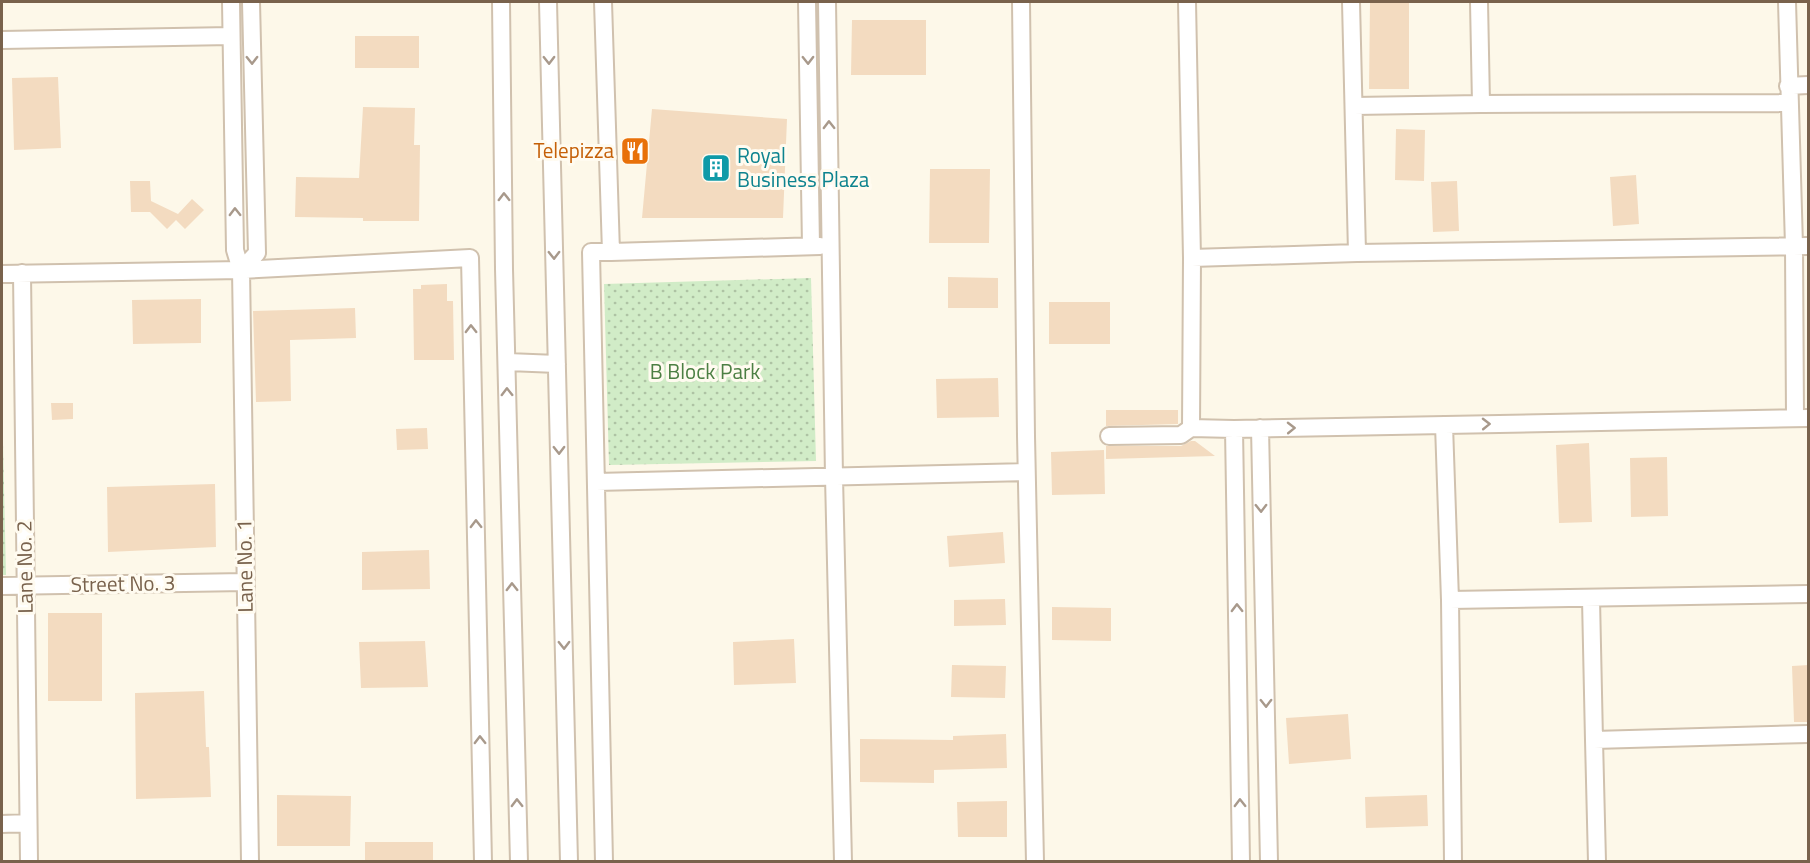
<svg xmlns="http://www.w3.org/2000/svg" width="1810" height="863" viewBox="0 0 1810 863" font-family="'Titillium Web',sans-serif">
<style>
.park{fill:url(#park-dots)}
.building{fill:#f3dbc0}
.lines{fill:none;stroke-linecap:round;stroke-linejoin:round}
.minor-casing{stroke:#d0c1ae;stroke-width:20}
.minor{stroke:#fff;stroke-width:16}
.oneway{stroke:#a8998b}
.labels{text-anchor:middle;stroke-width:6;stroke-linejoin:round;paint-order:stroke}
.food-label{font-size:21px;fill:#c56008;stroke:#fffbf0;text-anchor:end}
.culture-label{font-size:21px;fill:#0d838f;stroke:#fffbf0;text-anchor:start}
.park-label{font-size:21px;fill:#4c7f43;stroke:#fffbf0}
.street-label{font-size:21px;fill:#79624c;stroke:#fffbf0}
</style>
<defs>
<pattern id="park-dots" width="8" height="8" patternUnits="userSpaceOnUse" patternTransform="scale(1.5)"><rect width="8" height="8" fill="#d1ecc7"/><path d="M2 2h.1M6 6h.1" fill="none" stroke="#aec3a4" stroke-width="1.8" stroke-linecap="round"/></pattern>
</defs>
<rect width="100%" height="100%" fill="#fdf8e9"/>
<!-- park -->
<path class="park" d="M811,278L816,461L609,465L604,284Z
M2,398L6,575H2Z"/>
<!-- building -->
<path class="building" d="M1370,2H1409V89H1369Z
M852,20H926V75H851Z
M355,36H419V68H355Z
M58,77L61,148L14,150L12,78Z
M363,107L415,108L414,145H420L419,221H363V218L295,217L296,177L359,178Z
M652,109L787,119L783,218H642Z
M1396,129L1425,130L1424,181L1395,180Z
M930,169H990L989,243H929Z
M1636,175L1639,224L1613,226L1610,177Z
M130,181H150L151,201L178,214L192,199L204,210L185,229L176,220L167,229L150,212H131Z
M1457,181L1459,231L1433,232L1431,182Z
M948,277L998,278V308H948Z
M447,284V301H453L454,360H414L413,289H421V285Z
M201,299V343L133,344L132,300Z
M1049,302H1110V344H1049Z
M355,308L356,338L290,340L291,401L256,402L253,311Z
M998,378L999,417L937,418L936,379Z
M51,403H73V419L52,420Z
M1106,410H1178V424L1106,426Z
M427,428L428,449L397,450L396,429Z
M1191,441H1195L1215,456L1106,459V446H1181Z
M1589,443L1592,522L1559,523L1556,445Z
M1104,450L1105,494L1052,495L1051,452Z
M1667,457L1668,516L1631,517L1630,458Z
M215,484L216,547L108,552L107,487Z
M1003,532L1005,563L949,567L947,536Z
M429,550L430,589L362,590V552Z
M1005,599L1006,625L954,626V600Z
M1052,607L1111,608V641L1052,640Z
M48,613H102V701H48Z
M794,639L796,683L734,685L733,642Z
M425,641L428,687L361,688L359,642Z
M952,665L1006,666L1005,698L951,697Z
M1809,665V722H1794L1792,666Z
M204,691L206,747H209L211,797L136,799L135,693Z
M1348,714L1351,759L1289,764L1286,718Z
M1006,734L1007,768L934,770V783L860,782V739L953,740V736Z
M277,795L351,796L350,846H277Z
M1427,795L1428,826L1366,828L1365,797Z
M1007,801V837H958L957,802Z
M365,842H433V861H365Z"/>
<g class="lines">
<!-- minor casing -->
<g class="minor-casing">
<path id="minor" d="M231,2L235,250L241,270L250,862
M501,2L504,269L519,862
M548,2L569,862
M603,2L611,252H591L604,862
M807,2L811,246
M827,2L834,477L843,862
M1021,2L1026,436L1035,862
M1187,2L1192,258L1191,428L1234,429
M1351,2L1357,253L1808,246
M1479,2L1481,104L1789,103
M1787,2L1794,246L1795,418
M2,40L231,36
M1788,86L1808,85
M1354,106L1481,104
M611,252L820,246
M1192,258L1357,253
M241,270L257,253L251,2
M22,273L29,862
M2,274L241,270L470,258L483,862
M507,362L557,364
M1444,425L1450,600
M1260,428L1269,862
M1109,436L1181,435L1191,428
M596,482L1026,472
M2,586L245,582
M1591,599L1594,740
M2,824L28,823
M1241,862L1234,429L1808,418
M1453,862L1450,600L1808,594
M1597,862L1594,740L1808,734"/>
</g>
<!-- minor -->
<use href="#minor" class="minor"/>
</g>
<!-- one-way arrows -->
<defs><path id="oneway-chevron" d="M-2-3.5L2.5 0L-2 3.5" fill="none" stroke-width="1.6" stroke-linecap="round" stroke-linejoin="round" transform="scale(1.5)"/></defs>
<g class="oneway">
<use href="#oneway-chevron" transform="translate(252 60) rotate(89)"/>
<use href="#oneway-chevron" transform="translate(549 60) rotate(89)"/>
<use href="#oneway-chevron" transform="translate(808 60) rotate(89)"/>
<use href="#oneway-chevron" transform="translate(829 125) rotate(-91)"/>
<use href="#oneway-chevron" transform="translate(504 197) rotate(-91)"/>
<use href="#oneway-chevron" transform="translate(235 212) rotate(-91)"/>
<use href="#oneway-chevron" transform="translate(554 255) rotate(89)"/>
<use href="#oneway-chevron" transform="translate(471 329) rotate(-91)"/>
<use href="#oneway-chevron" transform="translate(507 392) rotate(-91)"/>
<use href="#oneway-chevron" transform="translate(1486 424) rotate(-1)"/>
<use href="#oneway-chevron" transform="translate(1291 428) rotate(-1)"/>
<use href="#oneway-chevron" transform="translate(559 450) rotate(89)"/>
<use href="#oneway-chevron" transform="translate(1261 508) rotate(89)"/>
<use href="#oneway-chevron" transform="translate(476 524) rotate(-91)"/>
<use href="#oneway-chevron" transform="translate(512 587) rotate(-91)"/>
<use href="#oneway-chevron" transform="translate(1237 608) rotate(-91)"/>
<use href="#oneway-chevron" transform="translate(564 645) rotate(89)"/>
<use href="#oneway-chevron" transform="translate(1266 703) rotate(89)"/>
<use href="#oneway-chevron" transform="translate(480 740) rotate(-91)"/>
<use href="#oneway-chevron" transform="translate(517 803) rotate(-91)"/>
<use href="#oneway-chevron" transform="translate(1240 803) rotate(-91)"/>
</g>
<!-- icons -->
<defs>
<g id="restaurant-square" transform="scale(1.5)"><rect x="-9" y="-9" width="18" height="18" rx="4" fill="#e8710a" stroke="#fffbf0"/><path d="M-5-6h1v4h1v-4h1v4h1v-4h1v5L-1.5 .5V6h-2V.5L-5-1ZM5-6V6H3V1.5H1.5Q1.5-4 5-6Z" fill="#fff"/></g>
<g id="building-square" transform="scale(1.5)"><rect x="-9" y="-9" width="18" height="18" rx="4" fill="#0f9aa8" stroke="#fffbf0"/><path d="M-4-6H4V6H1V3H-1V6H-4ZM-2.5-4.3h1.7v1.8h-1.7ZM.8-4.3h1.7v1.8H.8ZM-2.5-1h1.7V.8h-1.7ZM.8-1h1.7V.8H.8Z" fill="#fff"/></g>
</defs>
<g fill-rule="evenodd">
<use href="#restaurant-square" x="635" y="151"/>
<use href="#building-square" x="716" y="168"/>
</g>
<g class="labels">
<!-- food labels -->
<g class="food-label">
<text x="614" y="158">Telepizza</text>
</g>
<!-- culture labels -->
<g class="culture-label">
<text x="737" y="163">Royal<tspan x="737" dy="24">Business Plaza</tspan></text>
</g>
<!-- park labels -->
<g class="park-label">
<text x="705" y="379">B Block Park</text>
</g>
<!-- street labels -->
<g class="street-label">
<text transform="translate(245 566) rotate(-91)" y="7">Lane No. 1</text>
<text transform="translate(25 567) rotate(-91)" y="7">Lane No. 2</text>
<text transform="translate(123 584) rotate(-1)" y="7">Street No. 3</text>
</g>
</g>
<!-- border -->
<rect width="1810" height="863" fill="none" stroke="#79624c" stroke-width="6"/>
</svg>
